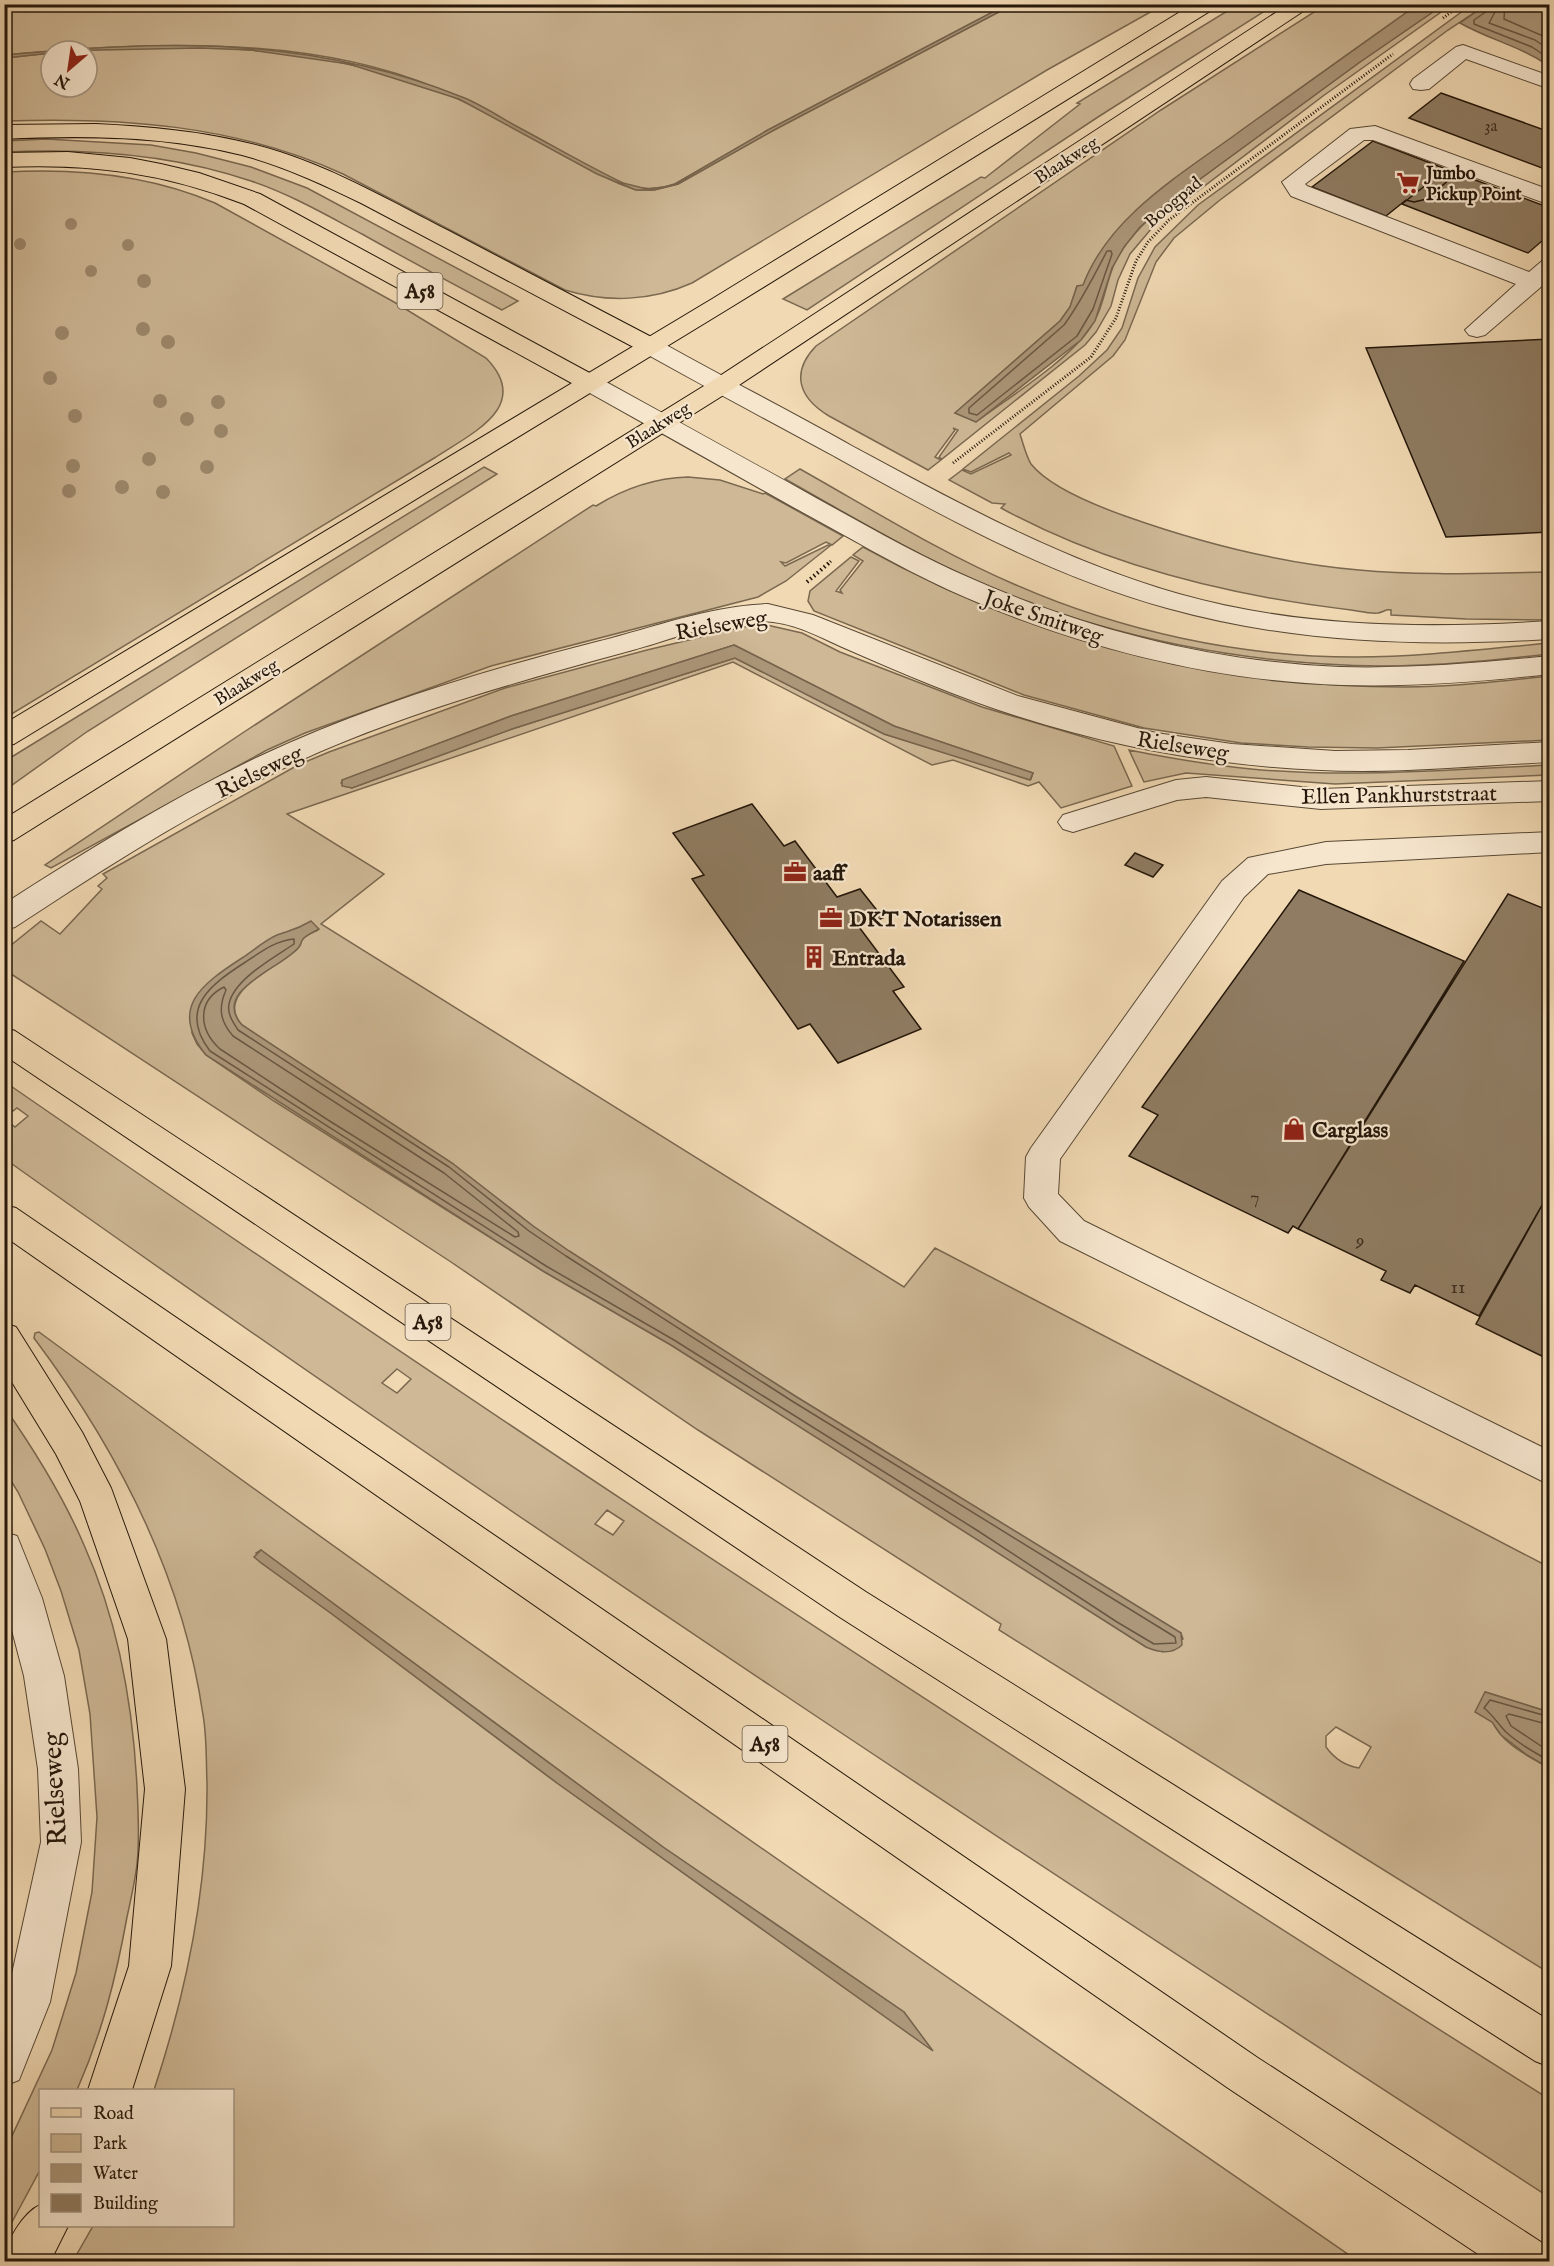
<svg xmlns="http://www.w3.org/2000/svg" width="1554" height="2266" viewBox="0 0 1554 2266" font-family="'IM FELL English',serif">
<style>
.green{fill:#ceb896;stroke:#7a6850;stroke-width:1.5;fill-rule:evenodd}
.water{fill:#ac977a;stroke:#76644d;stroke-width:1.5}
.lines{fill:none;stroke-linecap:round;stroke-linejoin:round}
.shore{stroke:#685742;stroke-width:1.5}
.building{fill:#8f7c62;stroke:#25170a;stroke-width:1.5}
.minor-casing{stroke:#584834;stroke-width:2}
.major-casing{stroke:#25170a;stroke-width:2}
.highway-casing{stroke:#25170a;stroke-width:2}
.path-far1{stroke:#25170a;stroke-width:3;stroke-dasharray:1 2;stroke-linecap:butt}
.path{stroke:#25170a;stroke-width:4;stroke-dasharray:1.5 3;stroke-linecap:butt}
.minor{fill:#f6e6ce;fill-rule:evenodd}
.major{fill:#f1d9b3;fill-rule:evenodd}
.highway{fill:#f1d9b3;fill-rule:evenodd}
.tree{fill:#9d896d}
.labels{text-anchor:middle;stroke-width:4.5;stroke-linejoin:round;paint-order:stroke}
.far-number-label{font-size:16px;fill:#403020}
.far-street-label{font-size:18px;fill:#25170a;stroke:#f6e6ce}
.far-poi-label{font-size:18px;font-weight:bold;fill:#25170a;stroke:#f6e6ce;text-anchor:start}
.number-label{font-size:20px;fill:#403020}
.shield{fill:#f6e6ce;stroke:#645545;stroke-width:1.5}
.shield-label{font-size:21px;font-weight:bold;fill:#25170a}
.street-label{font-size:22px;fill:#25170a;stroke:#f6e6ce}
.poi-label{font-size:22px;font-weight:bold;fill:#25170a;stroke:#f6e6ce;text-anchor:start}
.near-street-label{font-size:27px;fill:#25170a;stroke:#f6e6ce}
</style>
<rect width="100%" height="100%" fill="#f1d9b3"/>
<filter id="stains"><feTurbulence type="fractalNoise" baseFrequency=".00333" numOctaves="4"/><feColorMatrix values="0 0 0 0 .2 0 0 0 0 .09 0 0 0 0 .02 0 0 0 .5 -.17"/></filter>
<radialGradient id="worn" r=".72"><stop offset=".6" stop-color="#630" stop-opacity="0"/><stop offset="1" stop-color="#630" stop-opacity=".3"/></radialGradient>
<!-- green -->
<path class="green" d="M4,5H1006L768,130L675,184C660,189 646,190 631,186C604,178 578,160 554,147C515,125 477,105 436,88C305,33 143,43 5,55Z
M1012,5H1163L1047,70L692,283C652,301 607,303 565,290L343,174C236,125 121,117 5,121V58L51,53V87H87V51H77C204,41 340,47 458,99C514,124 564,159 620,184L636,190H654L678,184L774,130Z
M1237,5H1274L1098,117L807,310L783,299L981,177L985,178L1080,104L1077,103Z
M1325,5H1417C1360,45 1303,86 1247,127C1187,171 1111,213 1083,286H1077L1070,307L1060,321L955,413L976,422C1008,398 1069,360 1090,328C1103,310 1105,287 1113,267C1124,241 1145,222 1166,204L1360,62L1443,5H1451L1323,96L1157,222L1130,254L1118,280L1111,306L1096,332L1085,345L942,459L939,457L958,430L953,428L955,430L935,457L941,460L928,470L829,416C799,398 790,373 816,346L1161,110Z
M1471,5H1486L1448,30L1220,200L1174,238L1156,262L1125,340L1113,356L1020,434C1023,443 1026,456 1031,464C1050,488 1097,506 1125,516C1201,543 1279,563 1359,570C1422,576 1486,573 1549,572V620L1466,619L1391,615V610C1385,609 1384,612 1378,613C1370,614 1359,611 1351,610C1231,596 1107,566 1001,508L1005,504L992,503L949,480L962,470L971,474L1011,455L1009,453L971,472L963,469L1079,376L1107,350L1122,328L1138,278L1155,247L1198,205Z
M46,139L151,145L196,153L251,167L307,188L518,301L502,310C455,285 408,260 362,234C326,215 290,194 251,181C172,154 87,148 5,152V141Z
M5,172C74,168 150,175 215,203L394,302L486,358C533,406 472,433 436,457L5,718Z
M484,467L497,474L88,731L5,790V761Z
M800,469C871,509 941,553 1016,585C1121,631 1240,657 1355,657C1420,657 1485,649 1549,643V654C1494,660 1438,666 1382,666C1248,665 1109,638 985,585C916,555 851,516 785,479Z
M688,477L720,480L763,494L765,493L843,536L832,545L826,542L786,563L781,562L785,566L828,545L830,546L786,581L758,597L491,666L305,733L267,750L51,868L45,865L244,732L593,505L596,506C625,488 654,478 688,477Z
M863,547C1033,641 1211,687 1405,687C1453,687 1501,681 1549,676V740L1377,748L1308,747L1241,743L1144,728L1024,695L814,611L808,601L810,591L851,557L859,561L836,591L842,593L840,590L863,561L853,555Z
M767,625L802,633L840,652L982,707L1114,746L1132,786L1061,808L1039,782L1028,786L953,760L932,765L733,662L287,814L384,874L321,924L904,1287L935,1248L1549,1567V1712L1486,1692C1488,1701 1488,1712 1492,1720C1500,1743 1530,1757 1549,1768V1973L999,1630L1001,1624L698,1430L451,1262L5,970V950L41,921L60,934L102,889L98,886L107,878L103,874L298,765L329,752L505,688L647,650L743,627ZM734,645L894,726L1033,773L1031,779L884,734L735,658L512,729L352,788L341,783L343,780L511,716ZM318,930C314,932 305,935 302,940C298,946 304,942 298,948C280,967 212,992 242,1025L452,1163L533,1226L569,1251L795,1396L1181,1633L1183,1639L1163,1652L1146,1647L671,1345L543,1271L274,1101L206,1055L197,1044L192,1033L191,1011L276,936ZM1336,1727L1371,1747L1359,1768C1346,1766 1334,1758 1326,1747V1736Z
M1129,750C1169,758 1210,765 1251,769C1350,778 1450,770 1549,765V775L1335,784L1186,773L1144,782Z
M5,1082C512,1432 1028,1770 1549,2099V2197C1029,1860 510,1518 5,1159V1119L15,1127L28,1116L17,1108L5,1117ZM397,1369L411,1379L397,1393L382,1383ZM607,1510L624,1521L613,1535L595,1524Z
M39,1332C472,1651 916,1956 1358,2261H73L93,2226H232V2090H154C187,1990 208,1889 207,1783C206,1761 207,1737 203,1715C183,1575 118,1450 34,1338L35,1333ZM261,1550L663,1847L904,2012L931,2049L557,1783L332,1614L260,1562L256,1553Z
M5,1408C35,1451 63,1496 84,1545C118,1621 133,1704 137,1787C138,1812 140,1838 137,1864C135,1881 131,1899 127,1917C116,1978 102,2033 77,2090H40V2170L5,2235V2151L52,2050L76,1973L92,1892L97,1817L90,1714L79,1650L61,1591L45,1549L18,1492L5,1471Z"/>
<!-- water -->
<path class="water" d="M1006,5H1012L774,130L678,184L654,190H636L597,174L459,99L349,64L251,50L200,48L51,51V53L5,58V55C164,40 310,36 462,97C480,104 497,115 514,125C550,144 586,165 623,183L647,189L664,187L675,184L768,130Z
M1417,5H1443L1360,62L1166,204L1140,227L1124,247L1112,268L1095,321L1081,340L976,422L955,413L1060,321L1070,307L1077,286L1083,285C1110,214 1184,173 1243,129C1301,87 1359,46 1417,5Z
M1486,5H1549V66C1520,46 1490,40 1460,23Z
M734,645L894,726L1033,773L1030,780L884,734L735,658L512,729L352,788L342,786V780L511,716Z
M311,921L319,929C314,932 306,935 303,939C301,941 301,945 299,947C283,968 210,990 242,1025L452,1163L533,1226L569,1251L795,1396L1181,1633L1182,1645C1172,1655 1157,1652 1146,1647L671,1345L543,1271L206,1055C168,1008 202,984 242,958C253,951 265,940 277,935C291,930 296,930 311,921Z
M261,1550L663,1847L904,2012L933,2051L557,1783L332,1614L260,1562L254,1557Z
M1485,1692L1549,1712V1768L1527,1755L1501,1735L1492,1722L1475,1712Z"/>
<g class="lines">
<!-- shore -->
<path class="shore" d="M1488,4L1487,11L1474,20V24L1532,47L1550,59
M1496,4L1495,12L1489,23L1535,40L1550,50
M1505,4L1504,19L1550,39
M1107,251H1111L1112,254L1093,309L1077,336L977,415L969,413V408L1064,325C1081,302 1094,276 1107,251Z
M294,939V944C275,957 234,979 229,1004C227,1014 233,1022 238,1030L449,1167L529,1231L566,1256L792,1401L1175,1637L1176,1643L1154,1644L1117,1622L975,1529L674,1340L546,1266L210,1051C178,1009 210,985 244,963C261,952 274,941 294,939Z
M224,987L226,990C218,1008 220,1021 233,1036L444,1173L518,1232L519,1236L515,1237L328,1120L220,1049C199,1030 196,1001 224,987Z
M1550,1717L1490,1700L1484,1708C1493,1715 1498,1724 1506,1732C1519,1744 1535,1753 1550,1761
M1550,1725L1509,1714L1506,1716L1511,1726L1550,1752"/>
</g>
<!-- building -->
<path class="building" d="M1441,93L1550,132V171L1409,118Z
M1373,141L1446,169L1443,172L1451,178L1427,199L1414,202L1406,200L1386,216L1312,187Z
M1446,169L1550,208V234L1528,253L1402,204Z
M1550,339V532L1446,537L1366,348Z
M752,804L784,846L795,841L837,897L860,889L883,918L859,927L904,987L893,991L921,1029L838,1063L810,1024L798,1029L692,879L704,875L673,833Z
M1135,853L1163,865L1153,877L1125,865Z
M1299,890L1464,961L1298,1229L1293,1226L1288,1233L1129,1156L1158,1115L1142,1107Z
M1508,894L1550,911V1191L1479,1316L1415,1285L1410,1293L1381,1280L1386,1271L1298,1229Z
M1550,1191V1360L1476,1324Z"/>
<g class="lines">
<!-- minor casing -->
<g class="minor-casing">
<path id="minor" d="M1463,45L1550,76V89L1466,59L1429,89L1421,90L1413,89L1410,84L1413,79L1456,47Z
M1375,126L1550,190V205L1373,140H1364L1305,184L1307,186L1529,272L1542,261L1550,259V279L1485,335L1477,337L1469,335L1465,330L1516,284L1291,196L1282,182L1350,129Z
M650,339L659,341C723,377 788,410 852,446C958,503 1063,561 1179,594C1299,628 1426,629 1550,621V639C1421,647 1292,643 1167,608C1048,575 942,516 834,456C770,421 705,387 641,351L638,346L641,341Z
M588,375L597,377C670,417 743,457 816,498C867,526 917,555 970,578C1086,630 1213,662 1340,667C1410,669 1480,663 1550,656V674C1480,682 1411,687 1342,685C1208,681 1071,645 949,590C895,565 845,535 793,507C722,467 651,427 579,387L576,382L579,377Z
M768,604L813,615L1018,696L1156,733L1232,744L1335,751L1408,750L1550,742V762C1487,765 1424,771 1362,771C1244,770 1129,752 1017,716C960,698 904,674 849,650C825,640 800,625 773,622C722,617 670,641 622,653C519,681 417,710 319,752C212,799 112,863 15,927L4,930V904C86,851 169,800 256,758C366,706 483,671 600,641C655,627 710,606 768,604Z
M1206,777L1321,789L1550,781V801L1321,809L1206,797L1177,800L1073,832L1063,829L1058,822L1063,815L1176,780Z
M1550,832V852L1326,864L1268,874L1244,897L1060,1159L1058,1194L1084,1221L1550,1451V1485L1060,1241L1029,1207L1024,1198L1026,1157L1031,1148L1222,881L1248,858L1326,842Z
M4,1532L17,1536L42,1598L64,1676L78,1769L81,1842L50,2002L19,2080L4,2086V2010L41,1842L38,1769L24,1676L4,1600Z"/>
</g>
<!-- major casing -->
<g class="major-casing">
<path id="major" d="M1193,4H1218L1215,8L728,309L14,744L4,746V724L712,299Z
M1289,4H1314L730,391L14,840L4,843V819L712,381Z"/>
</g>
<!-- highway casing -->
<g class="highway-casing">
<path id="highway" d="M96,124C158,127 220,133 280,152C339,171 394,203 449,231C519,268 589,304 659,341L662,346L659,351L650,353L641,351L361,203C322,184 283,166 242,155C164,136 84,135 4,139V125Z
M68,152L130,158L161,164L199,173L260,194L597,377L600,382L597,387L588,389L579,387L244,204C164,173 90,163 4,167V153Z
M4,1027L15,1031L866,1592L1550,2021V2067L1535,2061L838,1616L4,1055Z
M4,1205L16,1208L1258,2058L1547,2246L1550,2262H1490L1228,2088L4,1236Z
M4,1323L16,1327L82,1432L111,1488L166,1639L185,1789L171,1966L132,2090H88L129,1966L145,1789L128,1639L80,1501L56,1454L4,1369Z
M40,2205V2226H68L50,2262H4C4,2243 24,2212 40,2205Z"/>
</g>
<!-- path-far1 -->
<path class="path-far1" d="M1443,18L1462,4
M953,463L1091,357L1116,318L1136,261L1148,242L1169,220L1393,54
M828,564L831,561"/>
<!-- path -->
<path class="path" d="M807,582L829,563"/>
<!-- minor -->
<use href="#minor" class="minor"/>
<!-- major -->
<use href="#major" class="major"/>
<!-- highway -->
<use href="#highway" class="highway"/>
</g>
<!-- trees -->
<g class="tree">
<circle cx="71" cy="224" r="6"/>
<circle cx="20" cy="244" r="6"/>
<circle cx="128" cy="245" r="6"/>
<circle cx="91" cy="271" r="6"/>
<circle cx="144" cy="281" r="7"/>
<circle cx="143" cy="329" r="7"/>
<circle cx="62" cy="333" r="7"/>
<circle cx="168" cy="342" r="7"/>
<circle cx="50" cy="378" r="7"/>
<circle cx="160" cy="401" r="7"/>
<circle cx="218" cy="402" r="7"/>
<circle cx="75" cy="416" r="7"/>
<circle cx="187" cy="419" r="7"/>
<circle cx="221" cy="431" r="7"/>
<circle cx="149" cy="459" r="7"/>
<circle cx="73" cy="466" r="7"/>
<circle cx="207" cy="467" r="7"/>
<circle cx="122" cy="487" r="7"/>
<circle cx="69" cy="491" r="7"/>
<circle cx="163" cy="492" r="7"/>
</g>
<!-- icons -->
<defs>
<g id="supermarket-bare" transform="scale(1.8)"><path d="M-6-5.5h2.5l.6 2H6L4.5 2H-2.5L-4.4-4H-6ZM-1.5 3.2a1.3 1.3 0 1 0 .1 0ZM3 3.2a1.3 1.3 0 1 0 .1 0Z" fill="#8f2418" stroke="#f6e6ce" stroke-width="2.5" paint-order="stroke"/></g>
<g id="office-bare" transform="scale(1.8)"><path d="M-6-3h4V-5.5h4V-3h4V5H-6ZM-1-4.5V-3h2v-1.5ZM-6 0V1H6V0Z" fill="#8f2418" stroke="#f6e6ce" stroke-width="2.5" paint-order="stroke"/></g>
<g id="building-bare" transform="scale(1.8)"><path d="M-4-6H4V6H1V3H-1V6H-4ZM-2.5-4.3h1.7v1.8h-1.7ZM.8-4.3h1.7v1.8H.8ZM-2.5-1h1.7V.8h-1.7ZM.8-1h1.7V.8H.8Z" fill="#8f2418" stroke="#f6e6ce" stroke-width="2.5" paint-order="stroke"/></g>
<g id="shop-bare" transform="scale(1.8)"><path d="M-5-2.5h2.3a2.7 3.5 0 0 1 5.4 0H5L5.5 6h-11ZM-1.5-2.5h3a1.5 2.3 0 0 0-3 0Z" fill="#8f2418" stroke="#f6e6ce" stroke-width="2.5" paint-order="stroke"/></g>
</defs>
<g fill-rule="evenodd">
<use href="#supermarket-bare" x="1408" y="183"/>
<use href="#office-bare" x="795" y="872"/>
<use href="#office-bare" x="831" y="918"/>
<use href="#building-bare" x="814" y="957"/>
<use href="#shop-bare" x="1294" y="1129"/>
</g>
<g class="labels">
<!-- far-number labels -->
<g class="far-number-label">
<text x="1491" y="131">3a</text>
</g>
<!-- far-street labels -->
<g class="far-street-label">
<text transform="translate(1066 160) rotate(-33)" y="6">Blaakweg</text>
<text transform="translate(1173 202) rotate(-40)" y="6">Boogpad</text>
<text transform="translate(658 425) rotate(-32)" y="6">Blaakweg</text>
<text transform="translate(246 682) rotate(-32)" y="6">Blaakweg</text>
</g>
<!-- far-poi labels -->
<g class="far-poi-label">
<text x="1426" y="179">Jumbo<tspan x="1426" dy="21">Pickup Point</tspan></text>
</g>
<!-- number labels -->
<g class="number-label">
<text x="1255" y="1203">7</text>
<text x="1360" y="1246">9</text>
<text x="1458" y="1293">11</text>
</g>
<!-- shield labels -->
<g class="shield">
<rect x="397.5" y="273" width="45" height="36" rx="4.5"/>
<rect x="405.5" y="1304" width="45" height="36" rx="4.5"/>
<rect x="742.5" y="1726" width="45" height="36" rx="4.5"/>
</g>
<g class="shield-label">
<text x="420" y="298">A58</text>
<text x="428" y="1329">A58</text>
<text x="765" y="1751">A58</text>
</g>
<!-- street labels -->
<g class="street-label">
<text transform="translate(1044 616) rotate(19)" y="8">Joke Smitweg</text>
<text transform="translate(721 624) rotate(-10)" y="8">Rielseweg</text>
<text transform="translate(1183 745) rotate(9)" y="8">Rielseweg</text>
<text transform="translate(259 771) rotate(-26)" y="8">Rielseweg</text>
<text transform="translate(1399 794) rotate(-1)" y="8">Ellen Pankhurststraat</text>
</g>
<!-- poi labels -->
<g class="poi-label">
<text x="813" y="880">aaff</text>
<text x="849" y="926">DKT Notarissen</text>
<text x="832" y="965">Entrada</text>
<text x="1312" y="1137">Carglass</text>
</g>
<!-- near-street labels -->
<g class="near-street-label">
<text transform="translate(54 1789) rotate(-93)" y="9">Rielseweg</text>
</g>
</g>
<!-- margin -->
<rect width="1554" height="2266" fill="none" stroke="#f1d9b3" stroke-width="24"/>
<rect x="6" y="6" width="1542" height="2254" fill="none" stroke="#25170a" stroke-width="3"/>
<rect x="12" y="12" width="1530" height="2242" fill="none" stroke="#25170a" stroke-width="1.5"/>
<!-- legend -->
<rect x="39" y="2089" width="195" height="138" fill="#f6e6ce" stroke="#a29380" stroke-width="1.5"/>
<rect x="51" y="2108" width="30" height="9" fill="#f1d9b3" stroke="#a29380" stroke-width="1.5"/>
<text x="93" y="2119" font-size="18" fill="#25170a">Road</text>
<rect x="51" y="2134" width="30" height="18" fill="#ceb896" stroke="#a29380" stroke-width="1.5"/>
<text x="93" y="2149" font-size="18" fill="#25170a">Park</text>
<rect x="51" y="2164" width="30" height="18" fill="#ac977a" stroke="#a29380" stroke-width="1.5"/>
<text x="93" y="2179" font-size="18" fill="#25170a">Water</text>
<rect x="51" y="2194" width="30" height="18" fill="#8f7c62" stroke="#a29380" stroke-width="1.5"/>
<text x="93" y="2209" font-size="18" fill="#25170a">Building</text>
<!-- north arrow -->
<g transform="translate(69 69) rotate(209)"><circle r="28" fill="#f6e6ce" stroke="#a29380" stroke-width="1.5"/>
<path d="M0-4.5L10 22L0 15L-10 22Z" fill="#8f2418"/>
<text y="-9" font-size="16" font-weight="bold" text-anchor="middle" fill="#25170a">N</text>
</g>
<rect width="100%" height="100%" filter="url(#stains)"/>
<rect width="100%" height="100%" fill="url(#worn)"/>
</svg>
